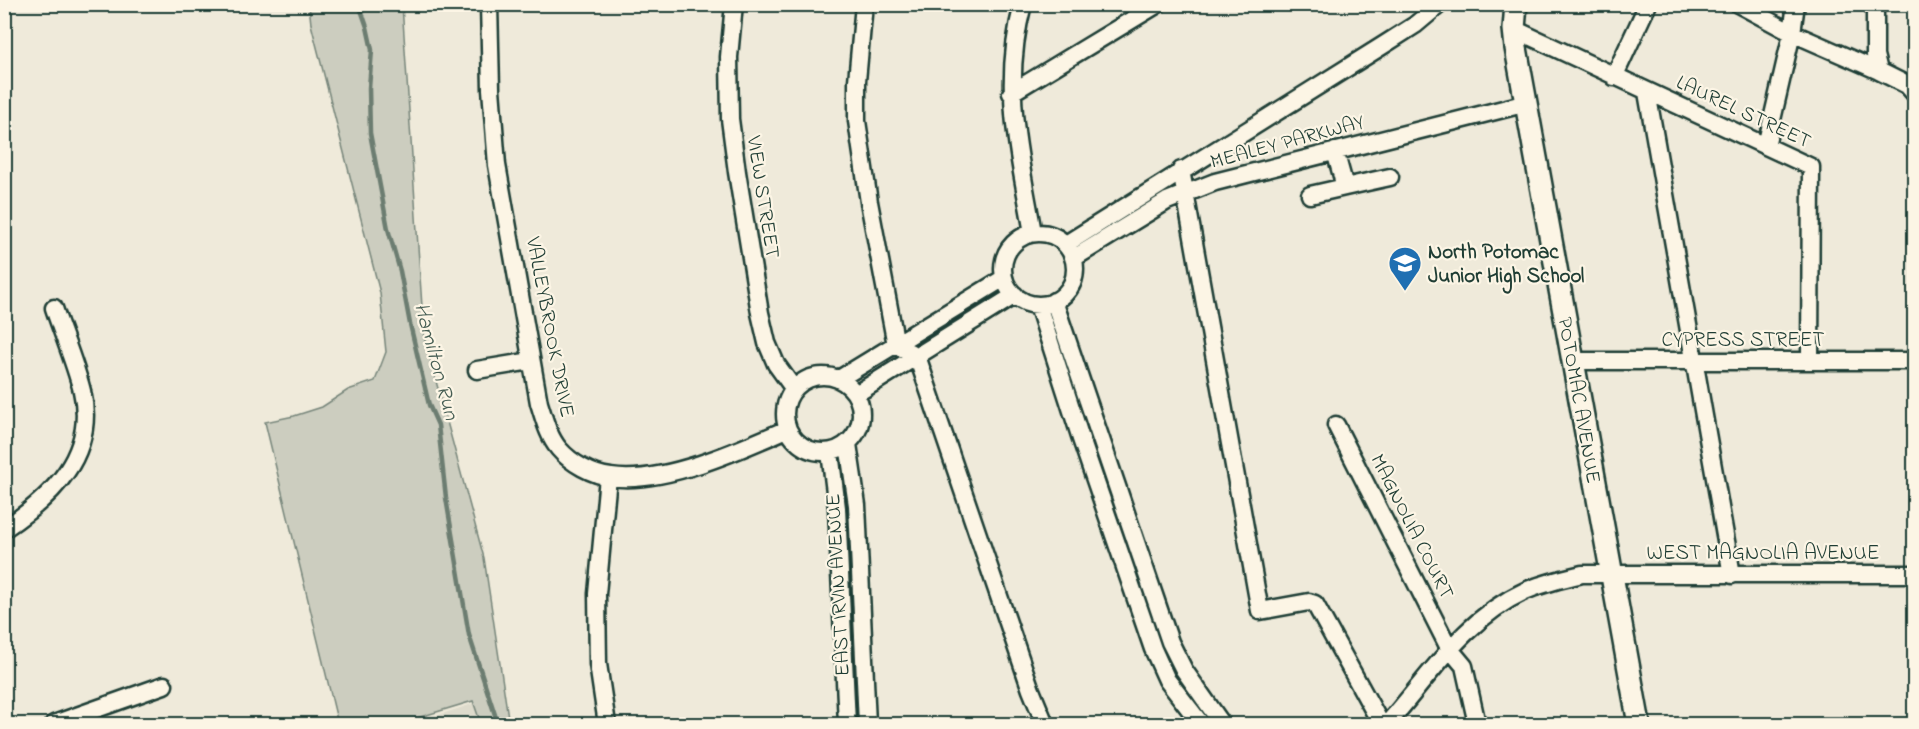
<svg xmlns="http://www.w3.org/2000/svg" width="1919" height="729" viewBox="0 0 1919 729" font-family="'Indie Flower',sans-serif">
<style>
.built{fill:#dedbcc}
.green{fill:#cccdbf;stroke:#76857a;stroke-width:1.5}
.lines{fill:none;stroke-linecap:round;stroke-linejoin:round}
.stream{stroke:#6c7d71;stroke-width:4.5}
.minor-casing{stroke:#1f3d34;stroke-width:21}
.major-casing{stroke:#1f3d34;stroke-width:26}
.minor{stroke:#fcf5e5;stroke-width:16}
.major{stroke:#fcf5e5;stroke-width:21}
.labels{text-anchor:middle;stroke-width:4.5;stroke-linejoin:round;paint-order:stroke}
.street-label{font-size:21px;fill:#1f3d34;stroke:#fcf5e5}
.poi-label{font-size:21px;font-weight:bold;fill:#1f3d34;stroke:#fcf5e5;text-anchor:start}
.water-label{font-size:22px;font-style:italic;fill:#455d53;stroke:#fcf5e5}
</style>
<rect width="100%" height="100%" fill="#efeada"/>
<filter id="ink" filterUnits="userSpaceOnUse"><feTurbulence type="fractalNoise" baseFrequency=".0167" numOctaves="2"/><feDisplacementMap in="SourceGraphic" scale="12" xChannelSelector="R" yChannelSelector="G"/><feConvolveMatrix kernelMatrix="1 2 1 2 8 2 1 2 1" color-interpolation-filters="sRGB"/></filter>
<g filter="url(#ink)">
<!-- built -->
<path class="built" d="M490,698L498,724H412Z"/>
<!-- green -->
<path class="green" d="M309,5H402L424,337L484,558L509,724H481L473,701L397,724H338L265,422L294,416L322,407L348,390L375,381L386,352L380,293L311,24Z"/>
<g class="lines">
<!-- stream -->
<path class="stream" d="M359,4L367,27L372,50L369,88L370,133L388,229L400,271L410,324L429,405L438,425L446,498L469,635L498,724"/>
<!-- minor casing -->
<g class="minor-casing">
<path id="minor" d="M489,4L491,89L497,165L539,403C544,418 548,436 559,449C571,463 592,475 611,477C662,485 740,450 787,429
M734,4L729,57L730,119L737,172L760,313L767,343L776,364L794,389
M864,4L857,81V121L869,202L896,345L917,356L1031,690L1045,724
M1023,4C1001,86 1019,153 1033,233
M1738,4L1792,33L1879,71
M1875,4V55L1879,71L1907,85L1914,93
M1514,29L1811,167L1810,361
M1614,77L1648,4
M1647,92L1732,575
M1011,93L1158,4
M1766,146L1792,33L1796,4
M1335,151L1345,187L1390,177
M1181,170L1260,611L1309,602L1315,604L1381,724
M1310,195L1345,187
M1003 269a36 36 0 1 1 72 0a36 36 0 1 1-72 0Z
M1066,244L1382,46L1415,25L1440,4
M1074,258L1167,201L1215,182L1527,103
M1054,301L1170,642L1184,670L1222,724
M1038,305L1081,439L1153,649L1167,680L1201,724
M1572,361H1914
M477,370L531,361
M785 414a38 38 0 1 1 76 0a38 38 0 1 1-76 0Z
M839,379L1004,278
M856,394L1015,295
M1336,425L1449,648L1464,666L1477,724
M848,444L857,505L867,724
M830,452L837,508L847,724
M4,529C52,497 97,454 82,391C75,363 63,335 54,308
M54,724L164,685
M607,724L598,664L597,594L608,477
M1387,724C1429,677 1464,619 1525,591C1543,583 1562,579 1582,574H1914"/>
</g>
<!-- major casing -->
<g class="major-casing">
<path id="major" d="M1516,4L1514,29L1516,48L1639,724"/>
</g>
<!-- minor -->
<use href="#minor" class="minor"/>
<!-- major -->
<use href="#major" class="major"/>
</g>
</g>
<!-- icons -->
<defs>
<g id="school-pin" transform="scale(1.725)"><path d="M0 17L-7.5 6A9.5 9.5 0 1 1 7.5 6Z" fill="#1f6fb2" stroke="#fcf5e5"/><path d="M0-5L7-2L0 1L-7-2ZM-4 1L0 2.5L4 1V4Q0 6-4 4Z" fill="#fff"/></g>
</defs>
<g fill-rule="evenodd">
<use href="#school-pin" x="1405" y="263"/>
</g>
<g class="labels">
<!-- street labels -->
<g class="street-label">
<text transform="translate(1744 111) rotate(25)" y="7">LAUREL STREET</text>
<text transform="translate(1287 141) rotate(-15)" y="7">MEALEY PARKWAY</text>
<text transform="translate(764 197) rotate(81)" y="7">VIEW STREET</text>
<text transform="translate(551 327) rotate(79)" y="7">VALLEYBROOK DRIVE</text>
<text x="1743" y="346">CYPRESS STREET</text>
<text transform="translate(1580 400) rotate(80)" y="7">POTOMAC AVENUE</text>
<text transform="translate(1413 526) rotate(63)" y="7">MAGNOLIA COURT</text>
<text x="1763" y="559">WEST MAGNOLIA AVENUE</text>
<text transform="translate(837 585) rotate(-93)" y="7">EAST IRVIN AVENUE</text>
</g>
<!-- poi labels -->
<g class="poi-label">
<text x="1428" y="258">North Potomac<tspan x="1428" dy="24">Junior High School</tspan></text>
</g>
<!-- water labels -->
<g class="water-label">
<text transform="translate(438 361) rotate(75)" y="8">Hamilton Run</text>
</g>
</g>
<!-- margin -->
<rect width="1919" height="729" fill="none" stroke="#fcf5e5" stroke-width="24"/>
<rect x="12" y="12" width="1895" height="705" fill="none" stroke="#1f3d34" stroke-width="2" filter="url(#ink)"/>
</svg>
